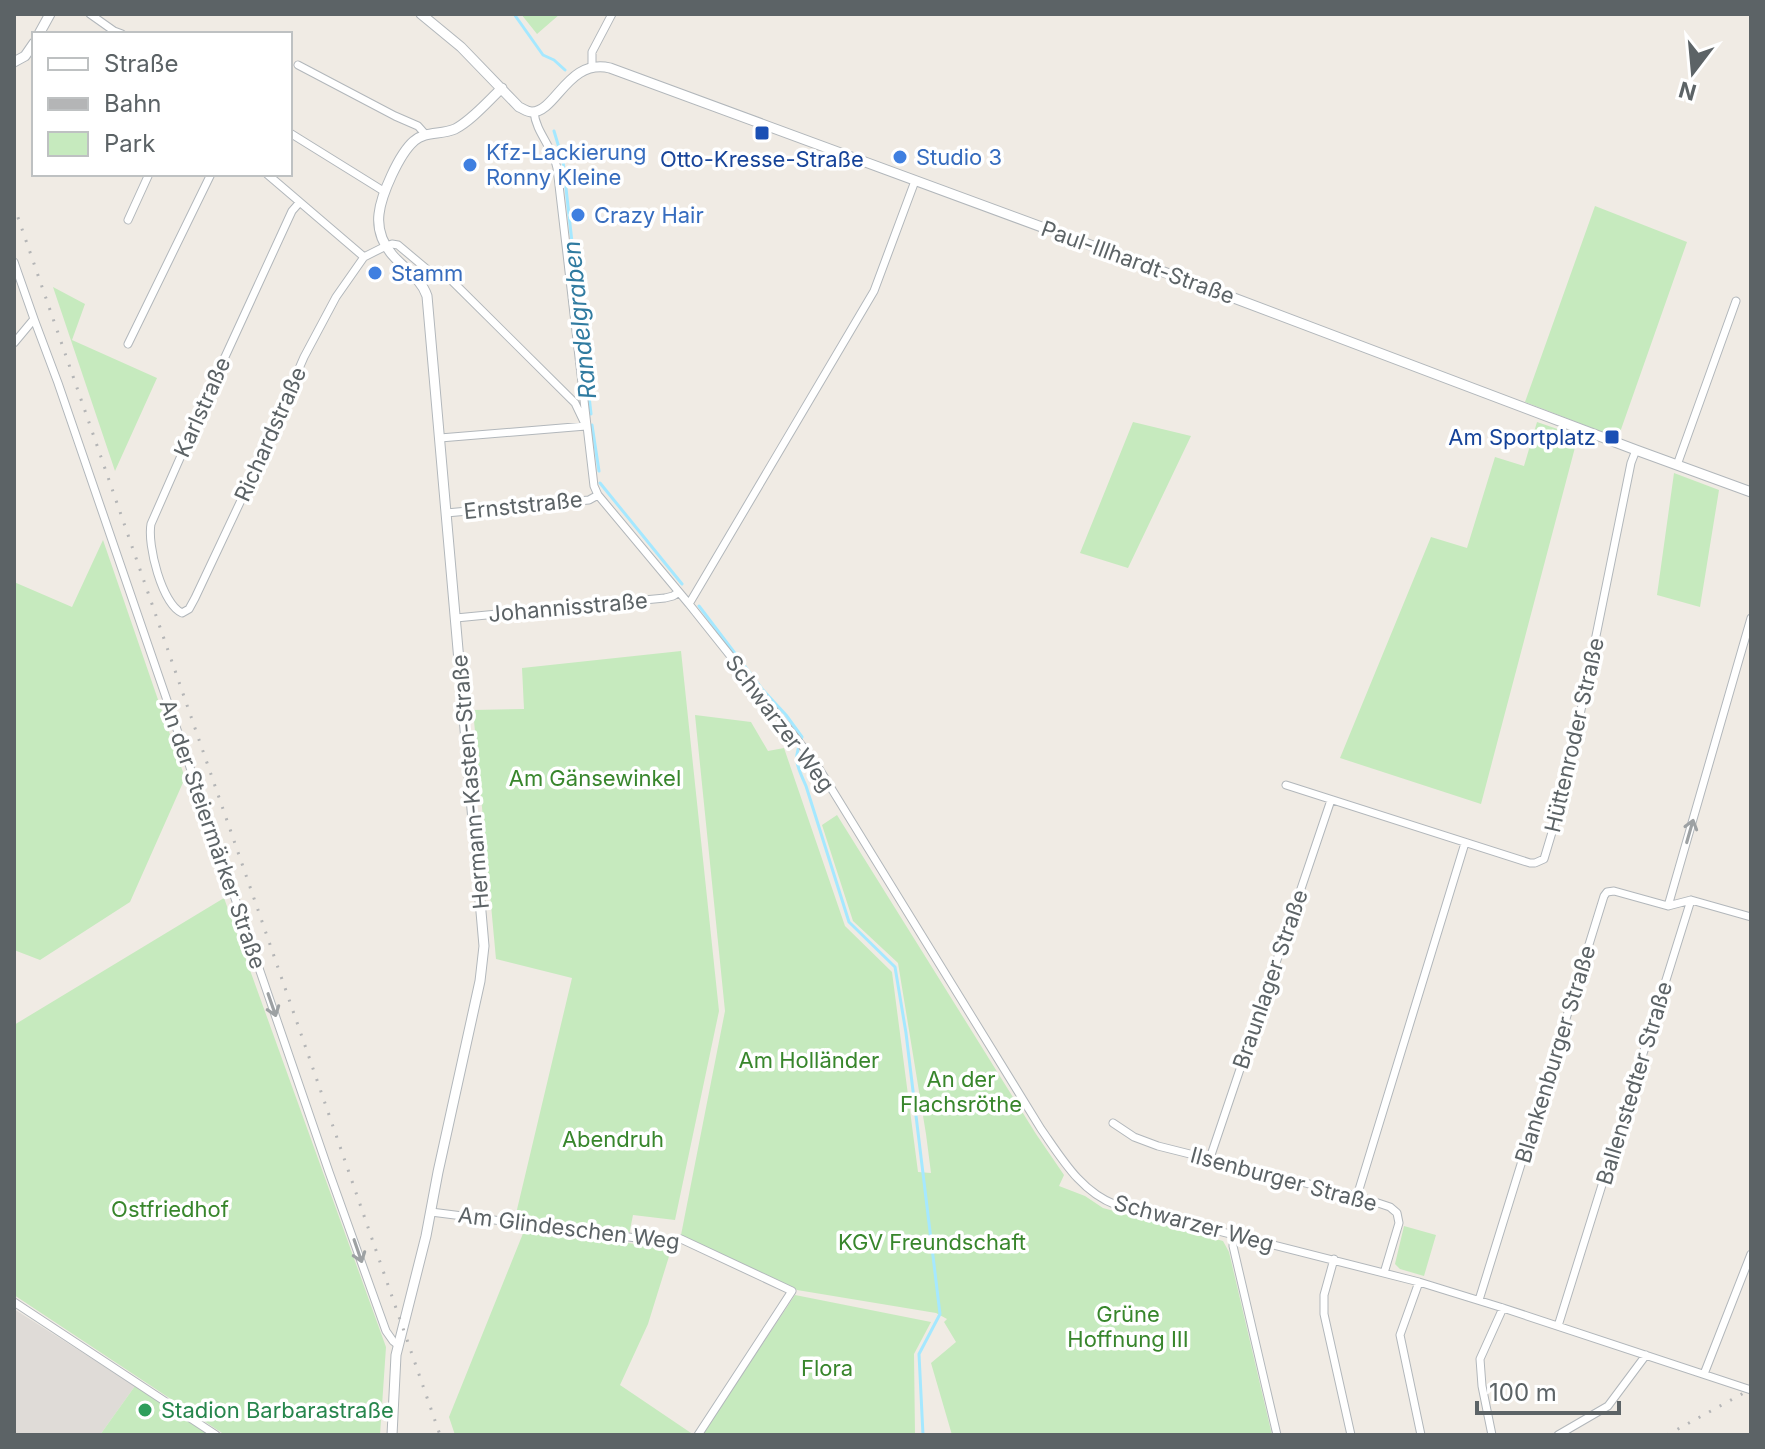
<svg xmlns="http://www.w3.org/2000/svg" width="1765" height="1449" viewBox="0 0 1765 1449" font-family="Inter,sans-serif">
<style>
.industrial{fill:#dfdbd7}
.green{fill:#c6eabe}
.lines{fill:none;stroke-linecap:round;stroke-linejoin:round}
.stream{stroke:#a5e8ff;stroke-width:3}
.minor-casing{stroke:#b2b7bb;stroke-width:9}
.tertiary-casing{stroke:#b2b7bb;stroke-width:11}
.minor{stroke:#fff;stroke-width:7}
.tertiary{stroke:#fff;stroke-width:9}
.rail{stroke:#b4b5b6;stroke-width:3;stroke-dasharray:2 10;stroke-linecap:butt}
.oneway{stroke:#9da1a3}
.transit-dot{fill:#1a4fb4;stroke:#fff;stroke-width:3}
.shop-dot{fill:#3f7fe0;stroke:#fff;stroke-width:3}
.leisure-dot{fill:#2e9e5b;stroke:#fff;stroke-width:3}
.labels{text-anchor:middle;stroke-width:7;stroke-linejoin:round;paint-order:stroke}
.shop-label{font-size:22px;fill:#366cbe;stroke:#fff;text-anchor:start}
.transit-label{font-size:22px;fill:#164399;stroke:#fff}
.street-label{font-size:22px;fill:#5c6366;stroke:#fff}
.park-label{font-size:22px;fill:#38862c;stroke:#fff}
.leisure-label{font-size:22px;fill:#27864d;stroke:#fff;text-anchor:start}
.water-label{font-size:24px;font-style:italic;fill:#307ba0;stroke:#fff}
</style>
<rect width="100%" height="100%" fill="#f0ebe4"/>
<!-- industrial -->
<path class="industrial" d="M14,1309L135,1386L100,1435H14Z"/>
<!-- green -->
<path class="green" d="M521,14H560L537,34Z
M1595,206L1687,242L1618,438L1525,402Z
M53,287L85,304L72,340L157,378L115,471Z
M1133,422L1191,436L1128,568L1080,553Z
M1537,422L1578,436L1481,804L1340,758L1431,537L1467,548L1495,457L1524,466Z
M1674,473L1719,490L1700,607L1657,595Z
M103,540L185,778L130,902L40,960L14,950V582L72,607Z
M681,651L719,1011L675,1220L633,1215L629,1235L515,1218L572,978L496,959L473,710L524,709L522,668Z
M695,715L751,722L768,751L784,748L845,926L892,972L918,1172L931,1173L926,1134L898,963L853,921L822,825L837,815L1036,1134L1064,1175L1059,1186L1085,1196L1103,1208L1223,1241L1229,1252L1272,1435H952L931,1363L956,1342L944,1322L947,1319L936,1313L797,1290L681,1235L725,1011Z
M224,898L386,1347L380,1435H225L14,1295V1025Z
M526,1226L671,1250L648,1324L620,1385L694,1435H455L449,1417Z
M1404,1226L1436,1235L1424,1276L1400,1269L1395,1264Z
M795,1295L931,1322L914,1354L915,1435H702Z
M135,1386L209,1435H100Z"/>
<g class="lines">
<!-- stream -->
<path class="stream" d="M514,14L543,55L554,60L565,70
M554,131L563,161L591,414
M592,425L599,471
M600,483L682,584
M699,606L762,689L786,715L802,737C793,761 796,763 806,786L849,922L895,967L906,1033L940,1314L919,1354L923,1435"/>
<!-- minor casing -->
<g class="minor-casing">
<path id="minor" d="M90,14L114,31L122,34
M298,65L395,116L418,126L426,135
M592,67V52L612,14
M534,112C536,133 553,147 557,168L594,486L598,495L689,604L815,762L1041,1129C1062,1159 1081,1192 1116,1205L1419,1282L1503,1308L1751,1390
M290,133L385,192
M267,174L364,257L386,246L392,244L398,245L429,271L443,272L575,403L586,426L440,438
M299,203L292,211L213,383L151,524C147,545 162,604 182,613L189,609L195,598L252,477L304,357L336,297L364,257
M128,220L149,174
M14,262L34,319L14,343
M34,319L58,383L329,1172L386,1331L393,1341L398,1345
M128,344L211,174
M1677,465L1736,301
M446,513L589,500L598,495
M689,604L874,291L915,181
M456,618L665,598L673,596L679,592
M1286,785L1530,863H1535L1544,859L1565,789L1631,463L1636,450
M1668,906L1751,618
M1113,1123L1134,1137L1158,1146L1357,1196L1390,1207L1397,1213L1399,1223L1384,1273
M1210,1158L1331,800
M1357,1196L1465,843
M431,1212L668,1242L681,1239L792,1291L698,1435
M1234,1234L1233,1246L1277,1435
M1334,1259L1324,1295V1314L1351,1435
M1419,1282L1400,1335L1421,1435
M1479,1300L1604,896L1607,892L1614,891L1668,906L1691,900
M14,1302L216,1435
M1558,1326L1691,900L1751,917
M1704,1374L1751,1254
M1492,1435L1482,1386L1480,1359L1503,1308
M1558,1435L1608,1406L1646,1355"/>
</g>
<!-- tertiary casing -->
<g class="tertiary-casing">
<path id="tertiary" d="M421,14L461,47L519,107C524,109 527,112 532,112C556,112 568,58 610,68L1210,289L1636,450L1751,492
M39,34L50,14
M14,62L25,56L34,43
M392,1435L396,1355L426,1236L438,1172L480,981L484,946L427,296C419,272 392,264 382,238C379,230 378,222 379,214C381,195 399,154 414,141C425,131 441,135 455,129C472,120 488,101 502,88"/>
</g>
<!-- minor -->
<use href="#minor" class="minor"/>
<!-- tertiary -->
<use href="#tertiary" class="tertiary"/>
<!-- rail -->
<path class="rail" d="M14,206L440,1435
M1667,1435L1751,1389"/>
</g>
<!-- one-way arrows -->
<defs><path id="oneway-shaft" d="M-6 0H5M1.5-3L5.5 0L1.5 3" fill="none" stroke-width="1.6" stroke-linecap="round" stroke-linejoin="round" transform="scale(2)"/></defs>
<g class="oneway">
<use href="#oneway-shaft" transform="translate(1690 831) rotate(-74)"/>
<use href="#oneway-shaft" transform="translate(272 1005) rotate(71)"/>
<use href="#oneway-shaft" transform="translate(358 1251) rotate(71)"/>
</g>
<!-- markers -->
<g class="transit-dot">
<rect x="754" y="125" width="16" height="16" rx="4"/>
<rect x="1604" y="429" width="16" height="16" rx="4"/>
</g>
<g class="shop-dot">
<circle cx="900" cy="157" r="8"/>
<circle cx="470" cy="165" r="8"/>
<circle cx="578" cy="215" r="8"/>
<circle cx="375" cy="273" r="8"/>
</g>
<circle class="leisure-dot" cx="145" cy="1410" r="8"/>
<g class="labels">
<!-- shop labels -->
<g class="shop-label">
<text x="486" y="160">Kfz-Lackierung<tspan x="486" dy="25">Ronny Kleine</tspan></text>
<text x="916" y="165">Studio 3</text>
<text x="594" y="223">Crazy Hair</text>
<text x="391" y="281">Stamm</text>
</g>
<!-- transit labels -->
<g class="transit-label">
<text x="762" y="167">Otto-Kresse-Straße</text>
<text x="1596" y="445" text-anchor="end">Am Sportplatz</text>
</g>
<!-- street labels -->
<g class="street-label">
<text transform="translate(1138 262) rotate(20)" y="8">Paul-Illhardt-Straße</text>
<text transform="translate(202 407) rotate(-66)" y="8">Karlstraße</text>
<text transform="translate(270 434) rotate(-66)" y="8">Richardstraße</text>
<text transform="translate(523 505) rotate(-6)" y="8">Ernststraße</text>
<text transform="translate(568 607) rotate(-5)" y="8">Johannisstraße</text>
<text transform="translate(780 723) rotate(53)" y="8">Schwarzer Weg</text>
<text transform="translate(1574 735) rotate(-77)" y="8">Hüttenroder Straße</text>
<text transform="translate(470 782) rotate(-95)" y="8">Hermann-Kasten-Straße</text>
<text transform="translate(213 834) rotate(71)" y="8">An der Steiermärker Straße</text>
<text transform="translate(1270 979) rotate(-71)" y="8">Braunlager Straße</text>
<text transform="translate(1555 1054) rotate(-73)" y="8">Blankenburger Straße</text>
<text transform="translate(1634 1083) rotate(-73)" y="8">Ballenstedter Straße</text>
<text transform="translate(1284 1179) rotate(15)" y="8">Ilsenburger Straße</text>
<text transform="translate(1194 1223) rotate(15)" y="8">Schwarzer Weg</text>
<text transform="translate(569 1228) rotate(7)" y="8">Am Glindeschen Weg</text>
</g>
<!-- park labels -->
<g class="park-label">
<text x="595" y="786">Am Gänsewinkel</text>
<text x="809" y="1068">Am Holländer</text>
<text x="961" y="1087">An der<tspan x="961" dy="25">Flachsröthe</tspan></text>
<text x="613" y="1147">Abendruh</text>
<text x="170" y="1217">Ostfriedhof</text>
<text x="932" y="1250">KGV Freundschaft</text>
<text x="1128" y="1322">Grüne<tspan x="1128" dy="25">Hoffnung III</tspan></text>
<text x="827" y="1376">Flora</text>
</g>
<!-- leisure labels -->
<g class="leisure-label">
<text x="161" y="1418">Stadion Barbarastraße</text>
</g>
<!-- water labels -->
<g class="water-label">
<text transform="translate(580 320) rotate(-96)" y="8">Randelgraben</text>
</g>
</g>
<!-- border -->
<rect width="1765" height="1449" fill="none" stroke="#5c6366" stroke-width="32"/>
<!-- legend -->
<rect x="32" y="32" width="260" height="144" fill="#ffffff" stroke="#bec1c2" stroke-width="2"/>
<rect x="48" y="58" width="40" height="12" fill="#ffffff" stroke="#bec1c2" stroke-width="2"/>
<text x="104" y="72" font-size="24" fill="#5c6366">Straße</text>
<rect x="48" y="98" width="40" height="12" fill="#b4b5b6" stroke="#bec1c2" stroke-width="2"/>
<text x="104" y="112" font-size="24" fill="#5c6366">Bahn</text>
<rect x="48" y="132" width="40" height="24" fill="#c6eabe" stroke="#bec1c2" stroke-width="2"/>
<text x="104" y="152" font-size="24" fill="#5c6366">Park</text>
<!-- north arrow -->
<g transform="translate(1693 72) rotate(196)" stroke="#ffffff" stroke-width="6" paint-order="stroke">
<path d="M0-6L14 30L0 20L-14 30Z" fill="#5c6366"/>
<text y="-12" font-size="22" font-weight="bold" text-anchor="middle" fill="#5c6366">N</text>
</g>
<!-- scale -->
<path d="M1477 1401v12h142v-12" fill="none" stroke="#5c6366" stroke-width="4"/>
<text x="1489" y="1401" font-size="24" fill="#5c6366" stroke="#ffffff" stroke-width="6" paint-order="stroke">100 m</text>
</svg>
